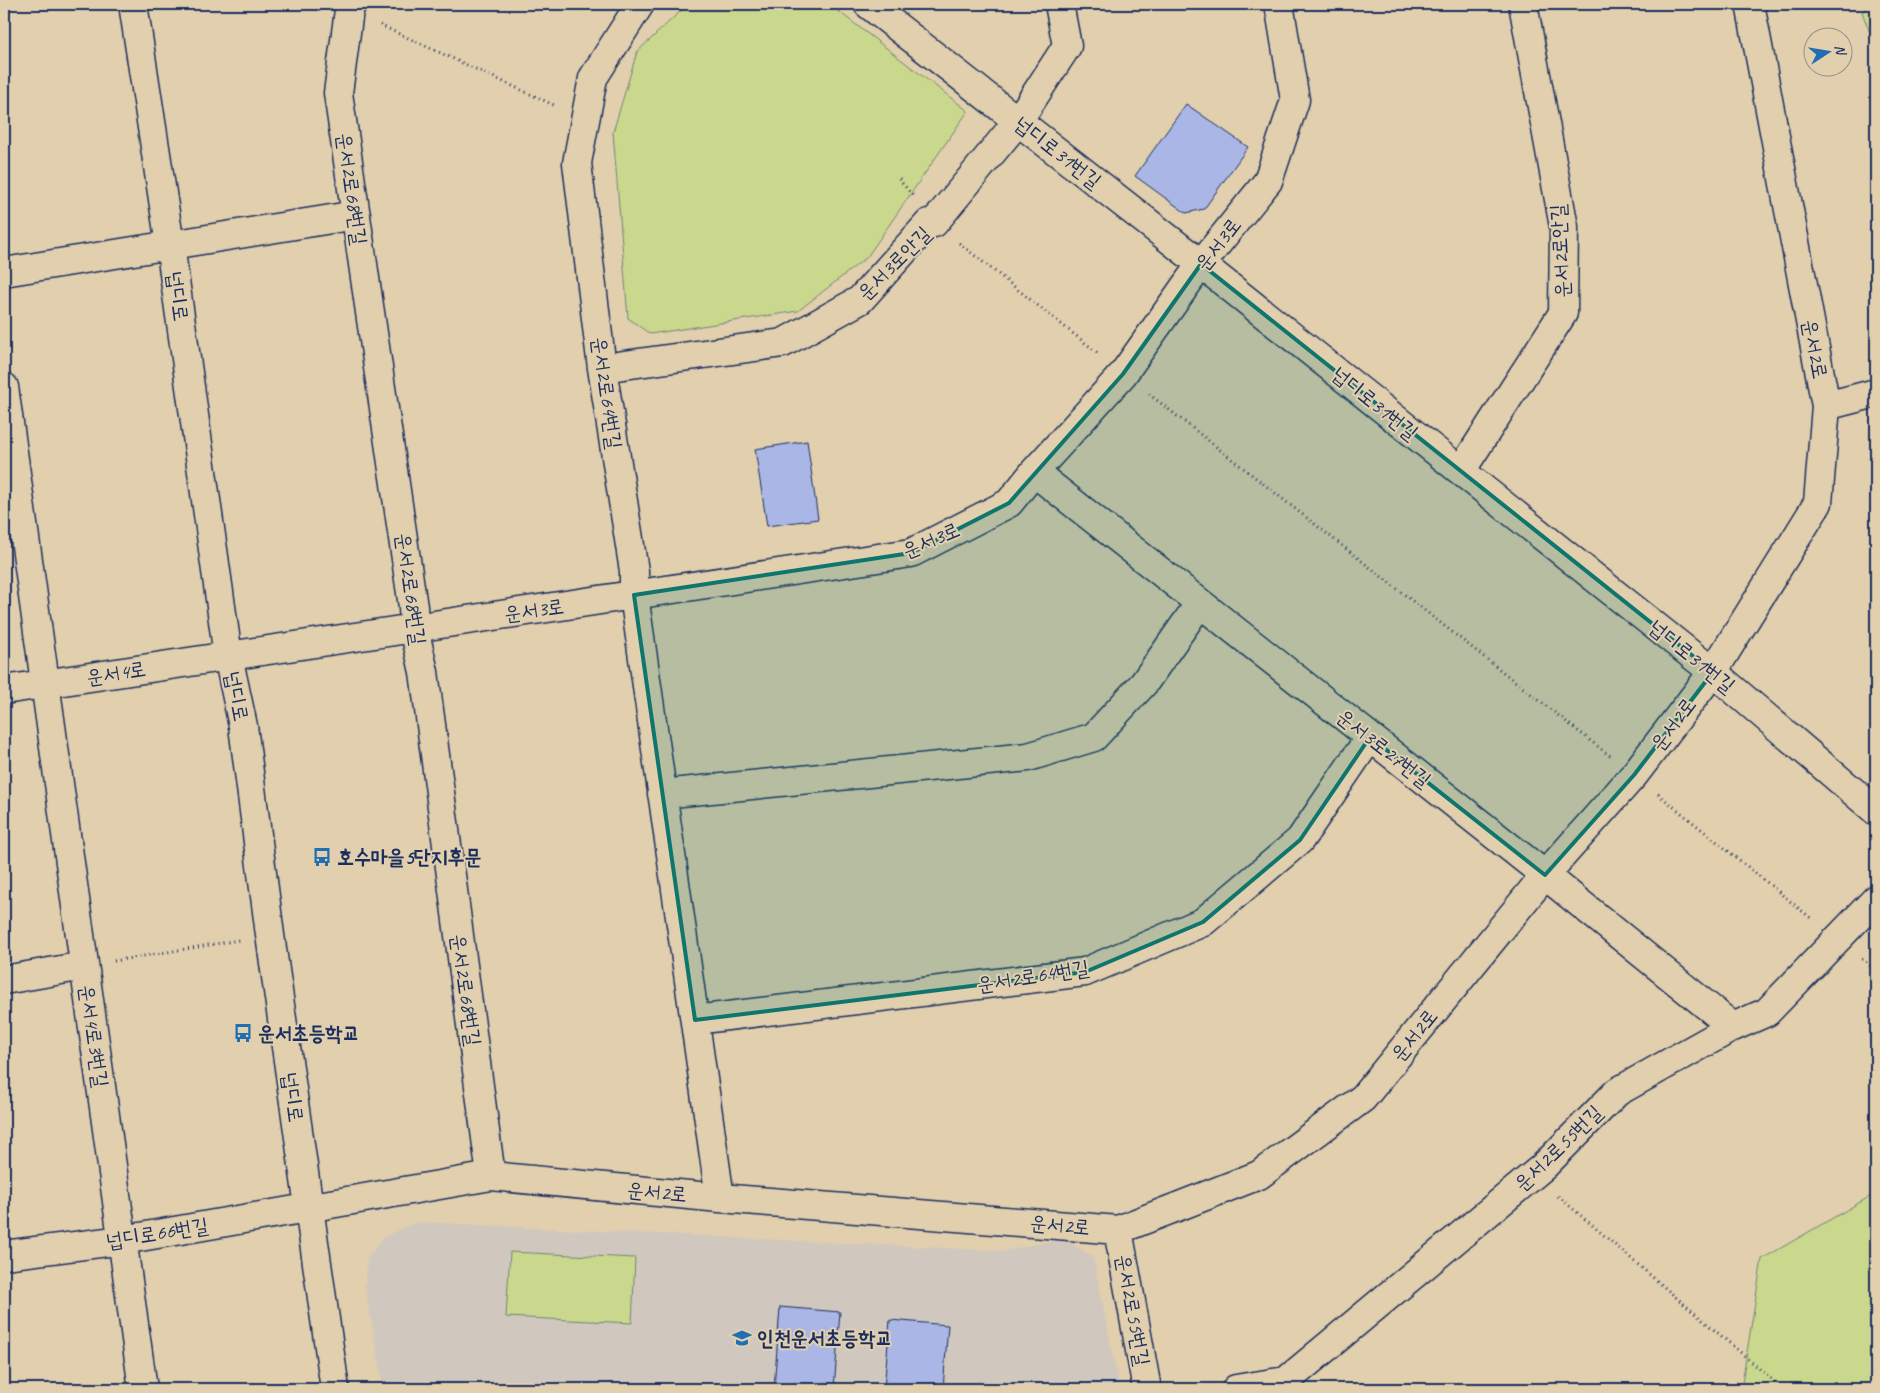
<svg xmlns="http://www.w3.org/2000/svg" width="1880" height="1393" viewBox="0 0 1880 1393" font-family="Caveat,'Poor Story',sans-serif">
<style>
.built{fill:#d0c8be}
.green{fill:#c9d88c;stroke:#728475}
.building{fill:#a9b6e6;stroke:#1b2f5e}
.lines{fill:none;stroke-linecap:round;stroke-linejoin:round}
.street-casing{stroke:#1b2f5e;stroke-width:31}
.secondary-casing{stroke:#1b2f5e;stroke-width:31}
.path{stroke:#1b2f5e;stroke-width:3;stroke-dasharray:1 4;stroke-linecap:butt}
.street{stroke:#e1cfad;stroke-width:28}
.secondary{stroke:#e1cfad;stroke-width:28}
.marked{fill:#0f766e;fill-opacity:0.2;stroke:#0f766e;stroke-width:4;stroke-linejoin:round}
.labels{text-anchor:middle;stroke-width:4;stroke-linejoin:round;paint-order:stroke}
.street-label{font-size:21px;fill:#1b2f5e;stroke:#e1cfad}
.poi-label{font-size:21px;font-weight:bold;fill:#1b2f5e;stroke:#e1cfad;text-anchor:start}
</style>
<rect width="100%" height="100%" fill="#e1cfad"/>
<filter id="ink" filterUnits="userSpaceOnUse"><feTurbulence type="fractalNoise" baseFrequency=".02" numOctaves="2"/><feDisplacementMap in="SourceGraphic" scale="10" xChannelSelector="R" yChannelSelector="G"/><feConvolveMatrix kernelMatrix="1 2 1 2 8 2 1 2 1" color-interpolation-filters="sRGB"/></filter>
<g filter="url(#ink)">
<!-- built -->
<path class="built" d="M417,1222L1006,1251L1063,1238L1093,1257L1120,1389H384L365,1286L368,1257L385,1236Z"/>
<!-- green -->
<path class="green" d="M688,4H829L968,111L867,257L798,311L650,334L628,318L613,132L637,52Z
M1871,4H1876V49L1862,12Z
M1876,1193V1389H1741L1762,1259Z
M510,1252L635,1258L632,1323L506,1317Z"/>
<!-- building -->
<path class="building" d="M1186,104L1248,147L1204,209L1186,213L1135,176Z
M807,441L818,519L767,526L755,449Z
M780,1307L840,1312L834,1389H774Z
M890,1320L948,1325L943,1389H884Z"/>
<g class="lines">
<!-- street casing -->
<g class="street-casing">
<path id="street" d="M352,4L349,10L338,93L413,607L414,628L424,672L491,1176
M640,4L593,78L577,163L602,368L634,571V595L720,1198
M868,4L1201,264L1713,672L1876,811
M4,272L356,215
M602,368L783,343L860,300L929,223H934L1018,121L1067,46L1059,4
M4,387L143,1389
M1826,406L1876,393
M1461,471L1563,313L1564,227L1523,4
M1034,472L1545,875L1733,1027
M4,690L911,553L1009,503L1034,472L1123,374L1201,264L1268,181L1295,100L1279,4
M662,794L1028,757L1094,737L1144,683L1200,603
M4,980L84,966
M695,1020L1085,972L1203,922L1300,840L1370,737
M1118,1230L1147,1389
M4,1255L123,1240L491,1176L720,1198L1118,1230L1259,1175L1363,1098L1545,875L1634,775L1713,672L1818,503L1826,406L1750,4
M1236,1389L1286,1381L1544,1166L1617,1092L1733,1027L1767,1012L1876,899"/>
</g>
<!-- secondary casing -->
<g class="secondary-casing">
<path id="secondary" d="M133,4L170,245L228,656L243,726L270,935L335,1389"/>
</g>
<!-- path -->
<path class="path" d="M380,25L556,106
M899,179L913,196
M959,243L1099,354
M1149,394L1610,756
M1658,794L1812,919
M1862,959L1876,971
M114,961L239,940
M1558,1196L1783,1389"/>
<!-- street -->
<use href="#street" class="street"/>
<!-- secondary -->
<use href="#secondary" class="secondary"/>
</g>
</g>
<!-- marked area -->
<path class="marked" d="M1201,264L1713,672L1634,775L1545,875L1370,737L1300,840L1203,922L1085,972L695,1020L634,595L911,553L1009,503L1123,374Z"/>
<!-- icons -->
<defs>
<g id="bus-bare" transform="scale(1.5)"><path d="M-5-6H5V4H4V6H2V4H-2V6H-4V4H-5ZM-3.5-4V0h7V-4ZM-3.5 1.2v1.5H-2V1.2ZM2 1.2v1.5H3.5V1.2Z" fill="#1f6fb2" stroke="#e1cfad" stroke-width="2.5" paint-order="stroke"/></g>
<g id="school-bare" transform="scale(1.5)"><path d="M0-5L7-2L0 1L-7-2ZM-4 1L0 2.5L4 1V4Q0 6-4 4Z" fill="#1f6fb2" stroke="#e1cfad" stroke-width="2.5" paint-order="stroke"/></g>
</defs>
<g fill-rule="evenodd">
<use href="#bus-bare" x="322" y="857"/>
<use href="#bus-bare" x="243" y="1033"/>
<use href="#school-bare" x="742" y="1338"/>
</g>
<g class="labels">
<!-- street labels -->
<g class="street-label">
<text transform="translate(1058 152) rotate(38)" y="7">넙디로31번길</text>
<text transform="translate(352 189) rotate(82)" y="7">운서2로68번길</text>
<text transform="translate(1218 244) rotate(-52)" y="7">운서3로</text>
<text transform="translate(1560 251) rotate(-93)" y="7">운서2로안길</text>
<text transform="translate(894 263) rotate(-45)" y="7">운서3로안길</text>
<text transform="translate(178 296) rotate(82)" y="7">넙디로</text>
<text transform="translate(1815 349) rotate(79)" y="7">운서2로</text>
<text transform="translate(607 393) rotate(82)" y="7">운서2로64번길</text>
<text transform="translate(1375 403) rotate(39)" y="7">넙디로31번길</text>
<text transform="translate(931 540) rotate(-23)" y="7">운서3로</text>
<text transform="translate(411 589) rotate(82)" y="7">운서2로68번길</text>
<text transform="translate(534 610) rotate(-8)" y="7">운서3로</text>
<text transform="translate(1692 656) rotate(39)" y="7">넙디로31번길</text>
<text transform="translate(116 673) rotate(-9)" y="7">운서4로</text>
<text transform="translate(237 696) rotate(79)" y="7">넙디로</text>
<text transform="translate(1673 724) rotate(-53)" y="7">운서2로</text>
<text transform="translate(1384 748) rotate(38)" y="7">운서3로27번길</text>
<text transform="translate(1033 976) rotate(-9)" y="7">운서2로64번길</text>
<text transform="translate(466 990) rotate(82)" y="7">운서2로68번길</text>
<text transform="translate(1414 1035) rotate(-51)" y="7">운서2로</text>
<text transform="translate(94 1036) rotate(82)" y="7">운서4로3번길</text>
<text transform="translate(293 1097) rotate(82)" y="7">넙디로</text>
<text transform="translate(1558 1148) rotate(-44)" y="7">운서2로55번길</text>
<text transform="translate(657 1192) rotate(5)" y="7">운서2로</text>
<text transform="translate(1060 1225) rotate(5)" y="7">운서2로</text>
<text transform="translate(157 1233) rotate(-9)" y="7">넙디로66번길</text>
<text transform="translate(1133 1310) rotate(80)" y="7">운서2로55번길</text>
</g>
<!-- poi labels -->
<g class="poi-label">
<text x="337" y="864">호수마을5단지후문</text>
<text x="258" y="1040">운서초등학교</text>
<text x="757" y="1345">인천운서초등학교</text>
</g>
</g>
<!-- margin -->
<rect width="1880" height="1393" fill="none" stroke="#e1cfad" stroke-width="20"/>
<rect x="10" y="10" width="1860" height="1373" fill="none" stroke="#1b2f5e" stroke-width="2" filter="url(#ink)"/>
<!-- north arrow -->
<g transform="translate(1828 52) rotate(78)"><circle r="24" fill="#e1cfad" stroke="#928f8d"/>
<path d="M0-4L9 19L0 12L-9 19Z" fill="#1f6fb2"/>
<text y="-8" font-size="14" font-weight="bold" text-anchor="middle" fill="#1b2f5e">N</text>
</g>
</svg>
